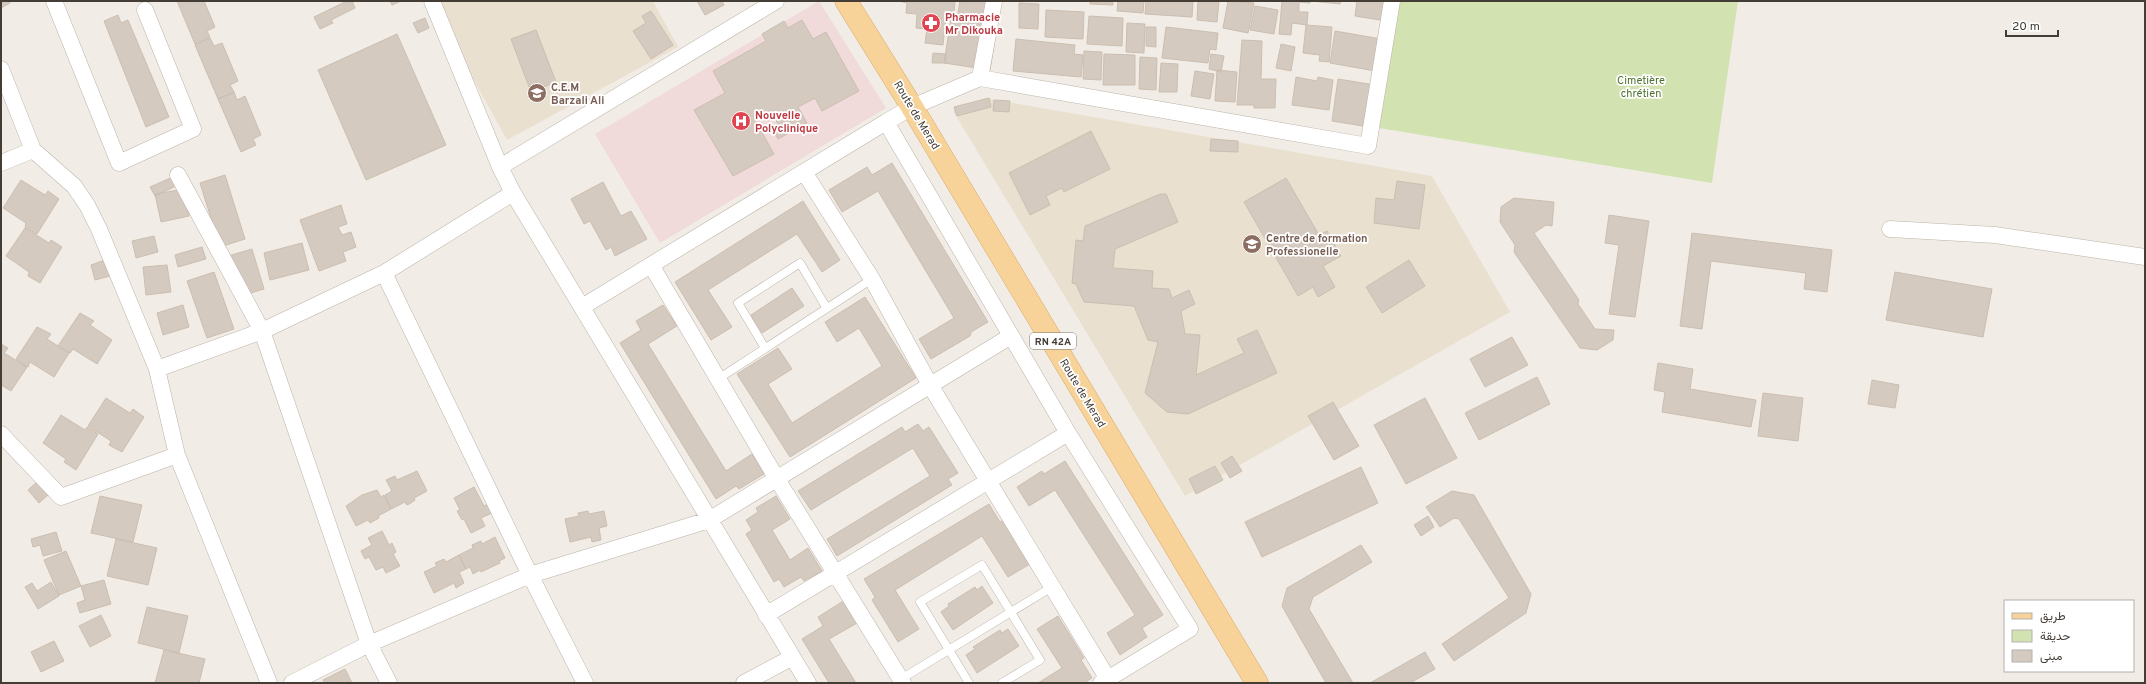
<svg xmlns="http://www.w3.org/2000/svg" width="2146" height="684" viewBox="0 0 2146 684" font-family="Overpass,Vazirmatn,sans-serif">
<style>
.education{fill:#eae0d0}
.medical{fill:#f1dada}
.green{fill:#d2e3b1}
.building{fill:#d5cabf;stroke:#ccbeb0}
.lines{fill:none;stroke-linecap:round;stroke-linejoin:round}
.lane-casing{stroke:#bcb3a9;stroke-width:9}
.street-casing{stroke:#bcb3a9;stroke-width:17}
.primary-casing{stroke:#dbac6b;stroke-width:23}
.lane{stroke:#fff;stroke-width:8}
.street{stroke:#fff;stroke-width:16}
.primary{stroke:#f7d299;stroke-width:22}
.labels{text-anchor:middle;stroke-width:3.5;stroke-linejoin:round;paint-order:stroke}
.shield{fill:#fff;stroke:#7c7772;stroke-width:1}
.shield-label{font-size:10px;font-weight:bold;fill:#443d36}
.health-label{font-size:11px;font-weight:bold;fill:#be3a42;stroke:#fff;text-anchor:start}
.park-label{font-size:11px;fill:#4e712d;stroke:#fff}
.education-label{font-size:11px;font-weight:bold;fill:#785e54;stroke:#fff;text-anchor:start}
.street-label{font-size:11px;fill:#443d36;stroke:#fff}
</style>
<rect width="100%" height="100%" fill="#f1ede6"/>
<!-- education -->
<path class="education" d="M430,1H653L678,47L507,140Z
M985,98L1432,176L1510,312L1185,496L953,111Z"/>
<!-- medical -->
<path class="medical" d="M819,1L886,108L660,243L595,134Z"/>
<!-- green -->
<path class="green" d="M1399,1H1738L1712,183L1379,128Z"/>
<!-- building -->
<path class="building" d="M1,1H9L10,3L1,8Z
M177,1H204L215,27L207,31L210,37L195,44Z
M347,1H352L355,8L331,20L333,23L320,29L314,17Z
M390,1H401L392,5Z
M697,1H722L724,5L705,15Z
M899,1H955L954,14L946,18L943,45L925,43L927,29L916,28L917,14L906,13L907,3Z
M960,1H1001L990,70L944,63L951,18L957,19Z
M1090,1H1113V5L1090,4Z
M1118,1H1144L1143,13L1117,11Z
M1146,1H1193L1192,17L1145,14Z
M1198,1H1219L1217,22L1197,20Z
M1228,1L1254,3L1248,33L1223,28Z
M1282,1H1310V3L1299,2V12H1308L1307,25L1292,23L1291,35L1279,34Z
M1311,1H1341L1340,4Z
M1350,1H1388L1386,21L1355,16L1357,2Z
M1019,3L1039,4L1038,29L1019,28Z
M1255,6L1278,10L1274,34L1250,30Z
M1046,10L1084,12L1083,39L1045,37Z
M651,11L673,45L651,59L633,31L646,23L642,16Z
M118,15L121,23L128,20L169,117L146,127L104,21Z
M1089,16L1123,18L1122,46L1087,44Z
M425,18L429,28L418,33L413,23Z
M802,20L813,39L826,32L859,91L822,111L815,98L798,107L807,123L778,139L772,128L778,124L771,111L755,120L774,154L733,176L694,110L725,93L713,71L766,41L762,34L784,21L788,28Z
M1127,23L1145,24L1144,53L1126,52Z
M1306,25L1332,27L1329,62L1319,61L1320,55L1303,53Z
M1146,27H1156V47L1146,46Z
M1166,27L1218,33L1216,50L1210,49L1208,63L1162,58Z
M536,30L556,82L531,92L511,39Z
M1335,31L1387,40L1381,72L1330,63Z
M397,34L446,145L366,180L318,70Z
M210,38L214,46L222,43L238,81L230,85L234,92L218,99L195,45Z
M1016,39L1075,45L1074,54L1083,55L1081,77L1013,71Z
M1242,40L1262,41L1261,79H1276L1275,108H1254V105H1237Z
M1281,44L1295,47L1291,71L1276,68Z
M1084,51L1102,52L1101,80L1083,79Z
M933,53L946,54V63H932Z
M1104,54L1135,55V85H1103Z
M1211,54L1224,56L1221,72L1209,69Z
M1140,57L1157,58L1156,90L1139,89Z
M1161,63L1178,64L1177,92H1159Z
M1217,70L1237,72L1235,102L1215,101Z
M1195,71L1214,74L1210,99L1191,96Z
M1296,77L1317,81L1318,77L1333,80L1329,110L1292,105Z
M1338,79L1375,85L1369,127L1332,121Z
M234,92L237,100L245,96L261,135L253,139L256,145L241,152L218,99Z
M989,98L991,107L957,116L954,107Z
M994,100L1010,101L1009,112L993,111Z
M1091,131L1110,169L1064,192L1062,188L1046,196L1050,205L1030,215L1009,173Z
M1211,139L1238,141V152L1210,151Z
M892,163L988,322L971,332L970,336L931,359L919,339L954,318L878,191L842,212L829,190L867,167L872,175Z
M225,175L245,239L220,247L200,183Z
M175,176L180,184L155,196L150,187Z
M1286,178L1319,235L1327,231L1341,256L1323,266L1335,287L1318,297L1313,287L1298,296L1244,202Z
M21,180L45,195L48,191L59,199L37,234L25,227L26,223L3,208Z
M1397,181L1425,185L1419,229L1374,223L1376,198L1394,200Z
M603,182L621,216L631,211L647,239L615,256L611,247L606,250L590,221L584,224L571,199Z
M184,189L189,216L161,222L155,194Z
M1160,194H1166L1178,222L1115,249L1113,268L1153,271L1152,288L1169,289L1172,298L1189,290L1195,304L1181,311L1185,334L1200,335L1196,375L1244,353L1237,339L1257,330L1277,373L1188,414L1167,412L1145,393L1158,342L1148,340L1134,306L1084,302L1076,284L1072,283L1076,240L1083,241L1085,226Z
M1514,198L1554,202L1552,226L1546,225L1534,233L1579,300L1578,304L1595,329L1614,330L1613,340L1597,350L1580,348L1514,252L1515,245L1500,222L1501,207Z
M803,201L840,260L822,272L797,234L708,290L732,327L711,340L675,282Z
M341,205L347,224L338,227L342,235L351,232L356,247L343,252L346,261L319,271L300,220Z
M1609,215L1649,221L1635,317L1609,314L1619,245L1605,243Z
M25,228L49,243L51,240L62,247L40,283L28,276L29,272L6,256Z
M1692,233L1832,250L1827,292L1804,289L1806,273L1711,261L1702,329L1680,326Z
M154,236L158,252L136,258L132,241Z
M302,243L309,270L270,280L264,253Z
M202,247L206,259L178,267L175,255Z
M252,249L264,289L241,296L228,256Z
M105,260L110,276L95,280L91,265Z
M1409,260L1425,286L1382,313L1366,287Z
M167,265L171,292L146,295L143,267Z
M214,272L234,329L207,338L187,281Z
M1895,272L1992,289L1983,337L1886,320Z
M792,288L804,306L762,333L751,315Z
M865,297L916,378L790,457L737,374L778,348L792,369L768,384L792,423L882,366L859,328L837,342L825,322Z
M183,305L189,327L163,335L157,313Z
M663,305L677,326L648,344L726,471L752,454L764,474L739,489L736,486L716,499L620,343L641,330L636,321Z
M80,313L94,321L90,325L112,340L97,364L73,349L70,353L58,346Z
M37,327L51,334L47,339L69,353L54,377L30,362L28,367L16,359Z
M1512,337L1528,365L1485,387L1470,359Z
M1,344L8,348L4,353L27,367L11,391L1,385Z
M1658,363L1693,369L1690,389L1756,400L1751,427L1662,412L1665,392L1654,390Z
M1537,377L1550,404L1479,440L1465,413Z
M1872,380L1899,385L1895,408L1868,404Z
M1763,393L1803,398L1798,441L1758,436Z
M106,398L130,413L133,409L144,417L122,452L109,445L111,441L88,426Z
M1425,398L1457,458L1406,484L1374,425Z
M1333,402L1359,446L1334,460L1308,416Z
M61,415L85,430L87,427L98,434L76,470L64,462L66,459L43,443Z
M918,424L923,431L929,427L958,473L948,479L952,485L837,556L827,539L930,476L913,448L811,510L798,491L902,427L905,432Z
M1232,456L1242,471L1230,478L1221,463Z
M1065,461L1163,615L1142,628L1147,637L1120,655L1107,633L1135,615L1055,490L1029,506L1017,487L1042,471L1044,474Z
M1215,466L1223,480L1196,494L1189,479Z
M1361,467L1378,503L1262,557L1245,522Z
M417,471L427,491L414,498L415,500L411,503L407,505L405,502L391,509L385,495L392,491L386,480L395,476L397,480Z
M38,481L49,494L39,503L28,490Z
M474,487L484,506L488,504L492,513L481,518L485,526L471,533L464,519L462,520L457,511L460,510L454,498Z
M377,490L381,497L384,495L391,509L378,516L379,518L370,523L368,520L356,526L346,506L362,495Z
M1452,491L1474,495L1531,594L1526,613L1454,661L1442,644L1509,598L1459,519L1454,518L1440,527L1426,507Z
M100,496L142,505L133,542L91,533Z
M776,496L790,519L772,530L790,560L808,548L822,571L804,581L801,577L784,587L779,579L774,582L746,534L752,530L746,520L758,512L756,508Z
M989,504L1000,522L1003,520L1030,564L1008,577L982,536L895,590L919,629L898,642L872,600L875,597L864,579Z
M588,511L589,514L604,511L607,526L599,528L601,540L592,542L591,537L570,542L565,519L579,516L578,513Z
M1428,516L1434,527L1421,536L1414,525Z
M382,531L389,545L392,543L396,552L393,554L400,566L386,573L383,567L376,570L369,557L365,559L361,551L372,545L368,538Z
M56,532L62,551L43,556L40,545L33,547L31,539Z
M495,537L505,558L499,561L500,563L481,572L480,570L473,574L470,567L466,569L459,555L473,548L472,545L481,541L482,544Z
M116,539L157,548L148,585L107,576Z
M1361,545L1372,562L1313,597L1309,609L1353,683H1326L1282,606L1287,588Z
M66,551L81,586L59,595L44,560Z
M459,555L466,569L459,572L464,583L456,588L454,583L434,593L424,572L437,566L435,563L444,559L446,562Z
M104,580L111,604L80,613L77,603L85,600L81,586Z
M51,582L59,596L38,609L25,587L32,583L37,591Z
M982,586L993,603L953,630L941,612L949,606L948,604L975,587L977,590Z
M845,600L859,622L829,639L856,683H829L802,639L823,626L818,617Z
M147,607L188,616L179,653L138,643Z
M101,615L111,636L90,647L79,626Z
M1058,616L1084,658L1081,660L1092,678L1084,683H1038L1062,668L1037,629Z
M1008,629L1019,646L977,673L966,655L975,649L973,647L1000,630L1002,633Z
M54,641L64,661L41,672L31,652Z
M164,650L205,659L199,683H155Z
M1425,652L1435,669L1410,683H1370Z
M345,669L352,683H325L323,680Z"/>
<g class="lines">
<!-- lane casing -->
<g class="lane-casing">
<path id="lane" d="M765,348L738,303L800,263L826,307
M718,379L872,279
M901,679L1052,587
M969,683L920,602L982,565L1040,660L1002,683"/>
</g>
<!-- street casing -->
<g class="street-casing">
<path id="street" d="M54,1L119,163L193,129L145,10
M432,1L500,167L513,193L808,683
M1,69L33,150L74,186L87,205L99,229L157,369L177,455L269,683
M980,78L994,1
M886,122L1068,433L1190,629L1101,683
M1,163L33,150
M500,167L776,1
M804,172L872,279L930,385L1108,679
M178,175L262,331L369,644L389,683
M1890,229L1995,235L2145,257
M651,265L777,479L903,683
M384,273L530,575L585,683
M582,307L886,122L912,107L980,78L1368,146L1392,1
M157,369L262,331L384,273L513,193
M1,434L61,497L177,455
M766,615L1068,433
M292,683L369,644L530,575L709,520L1011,336
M744,683L791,658"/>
</g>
<!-- primary casing -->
<g class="primary-casing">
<path id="primary" d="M846,1L912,107L1257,683"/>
</g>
<!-- lane -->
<use href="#lane" class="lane"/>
<!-- street -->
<use href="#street" class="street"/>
<!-- primary -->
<use href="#primary" class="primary"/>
</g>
<!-- icons -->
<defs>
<g id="pharmacy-disc" transform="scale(1)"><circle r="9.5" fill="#e0444e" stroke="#fff"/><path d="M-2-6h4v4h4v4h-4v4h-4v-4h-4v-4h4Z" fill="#fff"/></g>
<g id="school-disc" transform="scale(1)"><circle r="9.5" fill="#8d6e63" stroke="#fff"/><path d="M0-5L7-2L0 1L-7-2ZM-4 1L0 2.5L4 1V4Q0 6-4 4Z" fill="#fff"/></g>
<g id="hospital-disc" transform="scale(1)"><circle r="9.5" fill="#e0444e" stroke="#fff"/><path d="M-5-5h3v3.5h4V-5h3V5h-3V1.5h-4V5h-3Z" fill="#fff"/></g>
<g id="university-disc" transform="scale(1)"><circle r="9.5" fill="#8d6e63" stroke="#fff"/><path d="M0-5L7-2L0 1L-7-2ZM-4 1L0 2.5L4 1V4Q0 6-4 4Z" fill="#fff"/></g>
</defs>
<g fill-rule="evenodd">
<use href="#pharmacy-disc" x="931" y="23"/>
<use href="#school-disc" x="537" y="93"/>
<use href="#hospital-disc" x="741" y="121"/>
<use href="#university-disc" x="1252" y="244"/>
</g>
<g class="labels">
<!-- shield labels -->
<rect class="shield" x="1030" y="333" width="46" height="16" rx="3"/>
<g class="shield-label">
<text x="1053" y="345">RN 42A</text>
</g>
<!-- health labels -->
<g class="health-label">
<text x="945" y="21">Pharmacie<tspan x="945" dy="13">Mr Dikouka</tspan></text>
<text x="755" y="119">Nouvelle<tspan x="755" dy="13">Polyclinique</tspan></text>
</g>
<!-- park labels -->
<g class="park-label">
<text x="1641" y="84">Cimetière<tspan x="1641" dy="13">chrétien</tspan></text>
</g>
<!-- education labels -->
<g class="education-label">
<text x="551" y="91">C.E.M<tspan x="551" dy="13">Barzali Ali</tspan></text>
<text x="1266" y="242">Centre de formation<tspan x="1266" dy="13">Professionelle</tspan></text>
</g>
<!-- street labels -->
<g class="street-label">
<text transform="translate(917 115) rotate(59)" y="4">Route de Merad</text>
<text transform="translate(1083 393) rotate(59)" y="4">Route de Merad</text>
</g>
</g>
<!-- border -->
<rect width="2146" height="684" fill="none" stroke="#443d36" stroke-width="4"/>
<!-- legend -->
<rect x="2004" y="600" width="130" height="72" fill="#ffffff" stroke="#b4b1af"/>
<rect x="2012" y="613" width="20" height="6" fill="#f7d299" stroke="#b4b1af"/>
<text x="2040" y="620" font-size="12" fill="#443d36">طريق</text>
<rect x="2012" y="630" width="20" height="12" fill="#d2e3b1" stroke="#b4b1af"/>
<text x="2040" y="640" font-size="12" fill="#443d36">حديقة</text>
<rect x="2012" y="650" width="20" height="12" fill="#d5cabf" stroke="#b4b1af"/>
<text x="2040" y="660" font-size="12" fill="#443d36">مبنى</text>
<!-- scale -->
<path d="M2006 30v6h52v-6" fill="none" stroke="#443d36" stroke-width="2"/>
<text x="2012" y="30" font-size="12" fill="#443d36" stroke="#ffffff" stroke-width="3" paint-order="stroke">20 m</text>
</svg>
